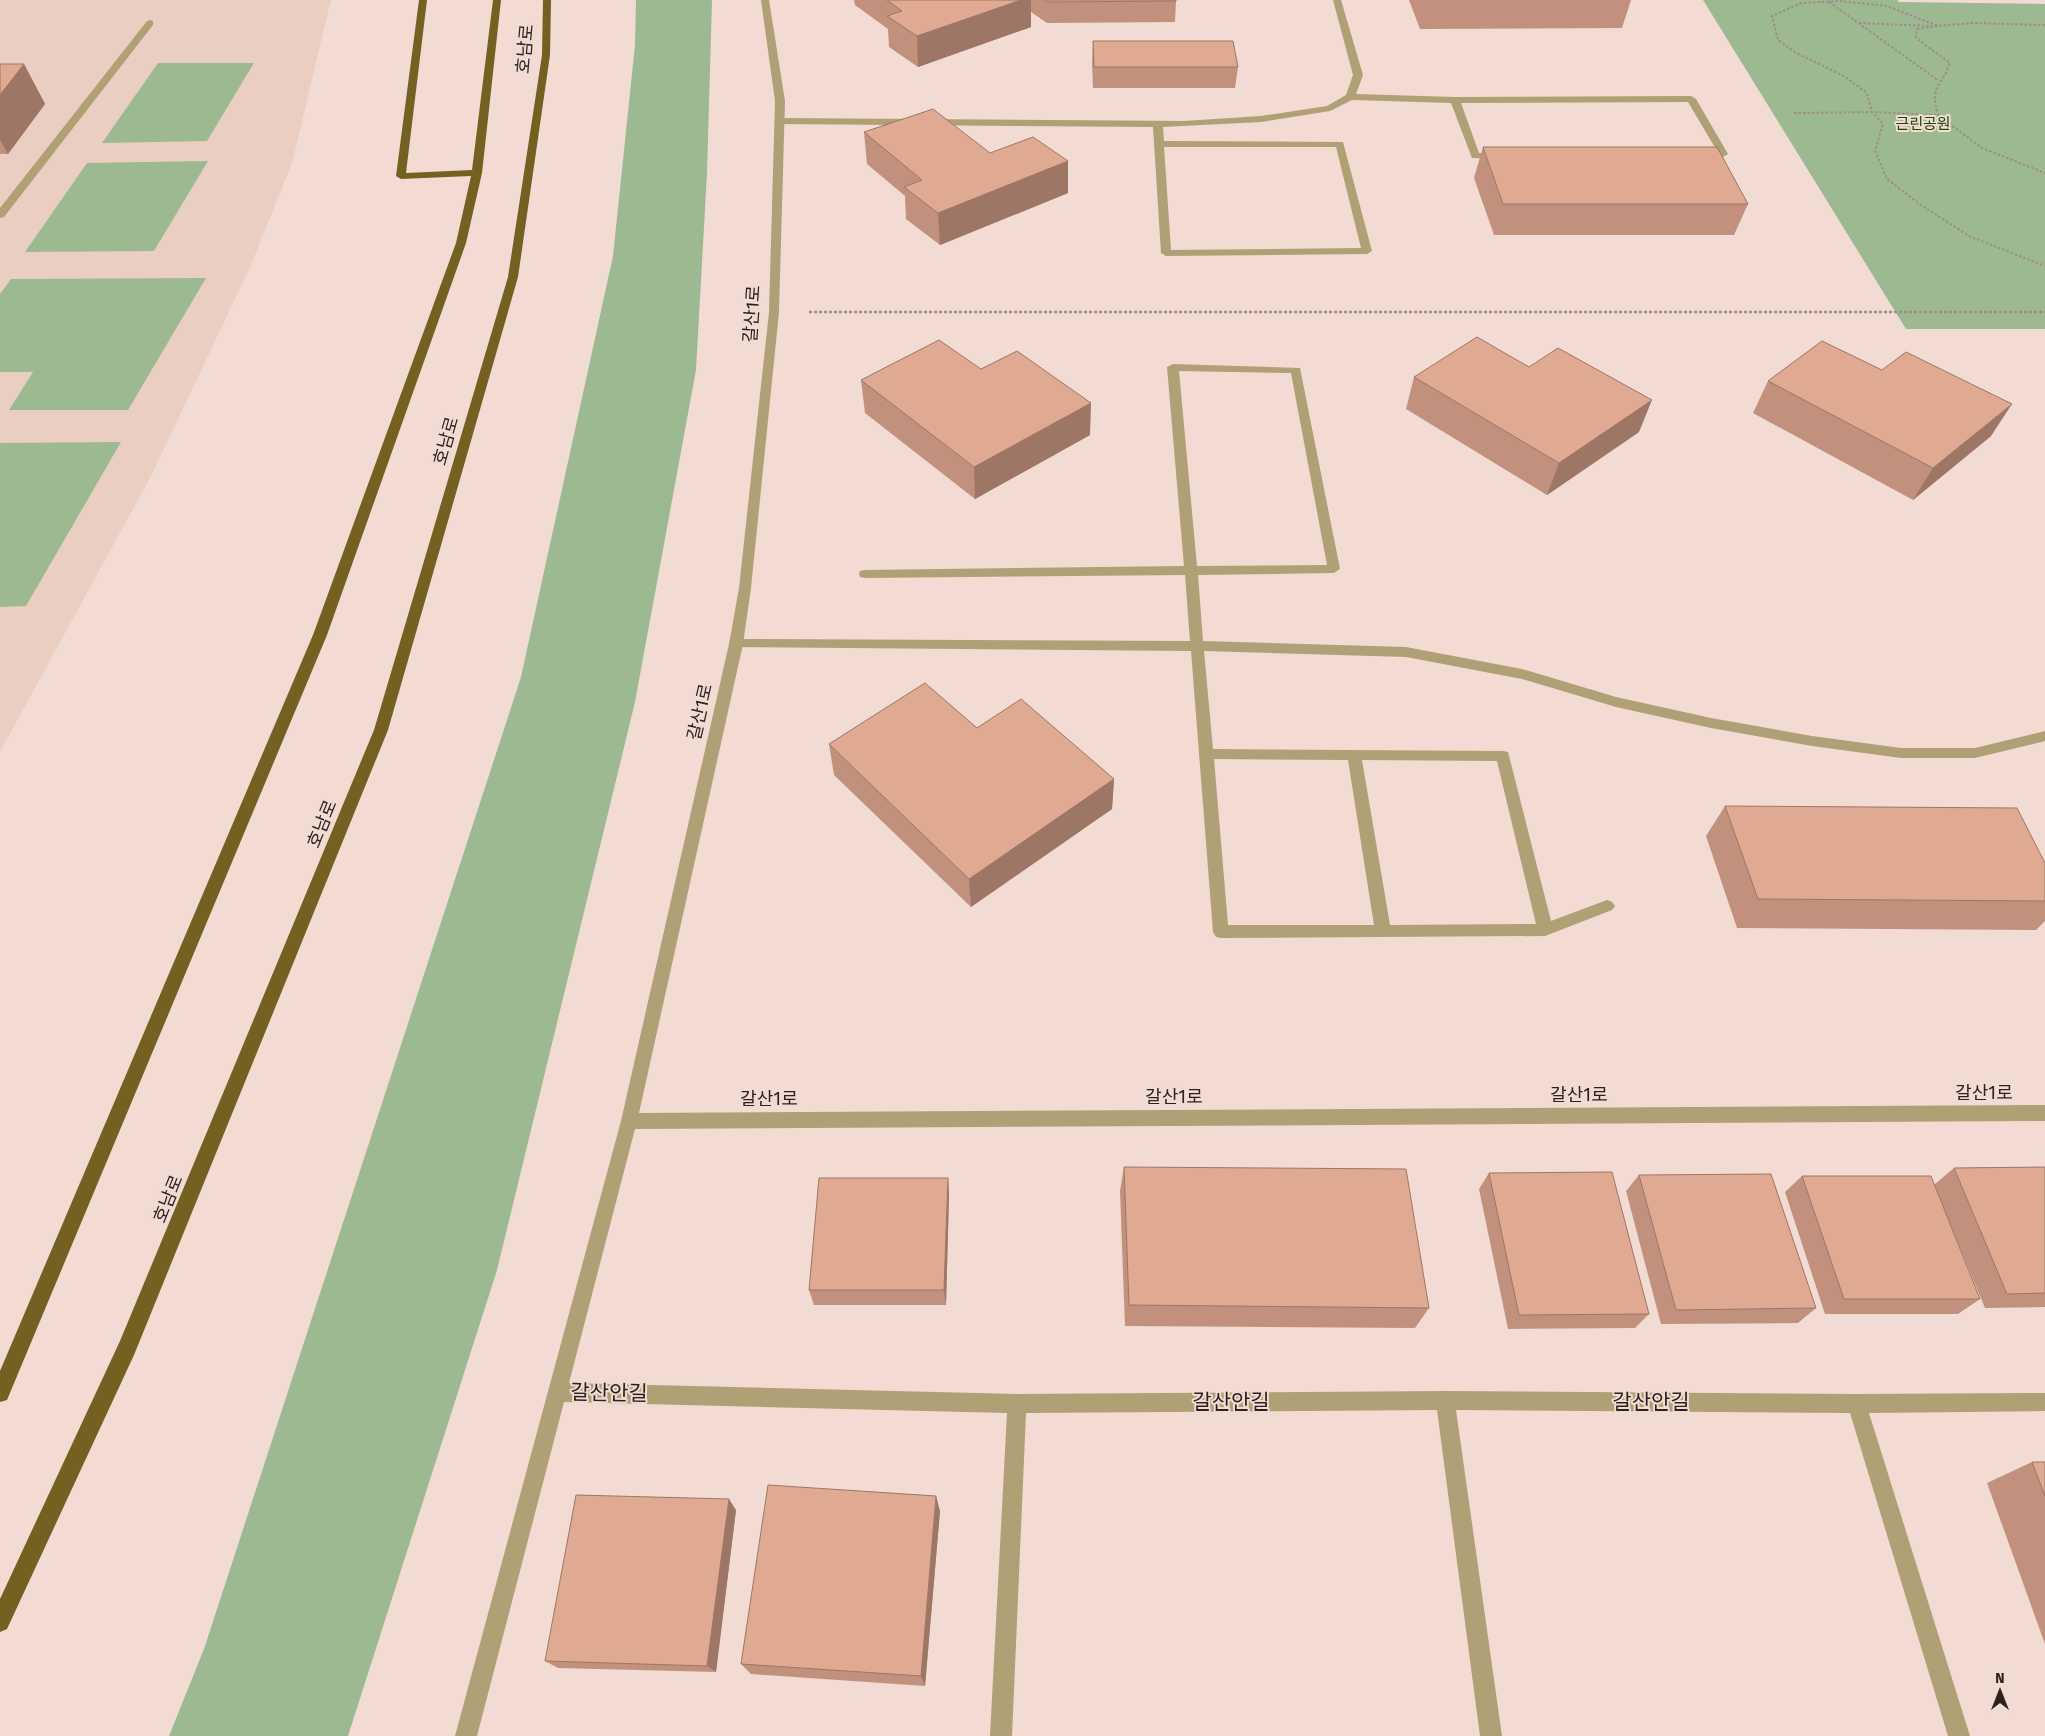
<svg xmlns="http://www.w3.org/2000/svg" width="2045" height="1736" viewBox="0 0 2045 1736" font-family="'Fira Sans','Noto Sans KR',sans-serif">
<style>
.built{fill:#ebcec2}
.green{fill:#9cb992}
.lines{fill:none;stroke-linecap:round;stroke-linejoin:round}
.path-far1{stroke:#9e8e88;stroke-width:2;stroke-dasharray:2.5 2;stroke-linecap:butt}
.path{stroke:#9e8e88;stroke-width:2.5;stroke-dasharray:3 2;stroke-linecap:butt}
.service{fill:#afa076;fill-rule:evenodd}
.minor{fill:#afa076;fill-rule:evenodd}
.trunk{fill:#746020;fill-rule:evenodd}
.wall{fill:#c1917e}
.shaded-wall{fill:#9d7666}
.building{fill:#e0a992;stroke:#9d7666}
.labels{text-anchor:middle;stroke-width:4;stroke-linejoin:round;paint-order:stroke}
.far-park-label{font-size:15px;fill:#1b4604;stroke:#f1dbd3}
.street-label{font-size:18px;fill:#2a221f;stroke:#f1dbd3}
.near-street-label{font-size:21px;fill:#2a221f;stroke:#f1dbd3}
</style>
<rect width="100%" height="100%" fill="#f1dbd3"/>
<!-- built -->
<path class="built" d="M0,0H331L292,163L251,265L151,476L0,752Z"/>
<!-- green -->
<path class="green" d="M636,0H712L707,173L696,370L635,702L497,1270L348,1736H169L204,1649L521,677L613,256L635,45Z
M1703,0H1897L1899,2L2045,4V329H1906Z
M158,63H254L207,141L102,143Z
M208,161L154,251L25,252L87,163Z
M206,278L128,410H9L33,372H0V294L11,279Z
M121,442L26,606L0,607V443Z"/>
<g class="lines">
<!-- path-far1 -->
<path class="path-far1" d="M1829,2L1939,81
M1859,23L1930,26
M2045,25L1973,23L1938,26L1887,6L1840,1L1801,3L1772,16L1778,40L1796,53L1844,76L1867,93L1872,112L1883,124L1875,151L1887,179L1921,205L1969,236L2045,266
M1937,26L1917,29L1916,38L1950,63C1942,87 1929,85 1938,115
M1794,113L1872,112L1938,115L1982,148L2045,173"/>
<!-- path -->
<path class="path" d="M809,312H2045"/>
<!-- service -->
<path class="service" d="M1333,0H1341L1363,75L1356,94L1455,97L1691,96L1696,99L1728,154L1723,157H1699V153L1717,151L1688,102L1461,103L1479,153L1504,154V158L1501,159L1472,158L1451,103L1352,100L1330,111L1261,122L1163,127L1164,141L1343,142L1372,251L1367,254L1166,256L1161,253L1153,127L779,124L774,121L779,118L1184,121L1261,116L1327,106L1346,95L1353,75ZM1164,147H1336L1361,248L1171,250Z
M150,20L153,21V25L4,217L0,218V208L147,21Z
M1173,364L1300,368L1340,569L1334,573L1198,575L1203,641L1406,647L1522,669L1616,697L1711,718L1812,736L1901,748H1975L2045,731V741L1975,758H1901L1812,746L1711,728L1616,707L1522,679L1406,657L1204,651L1213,749L1503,751L1508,752L1551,921L1607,900L1612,902L1615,906L1612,910L1545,936L1221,938L1216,937L1213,932L1191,651L731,647L729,644L731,641L736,639L1190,641L1185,575L865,578L860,577L859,574L860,571L865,570L1184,566L1167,367ZM1179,371L1291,373L1327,565L1197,566ZM1214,759L1348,760L1374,925H1228ZM1362,760L1497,761L1536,924L1390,925Z"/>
<!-- minor -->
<path class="minor" d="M761,0H769L785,101L779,312L751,588L743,644L639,1113L2045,1105V1121L635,1129L569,1383L1017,1394L1445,1391L1857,1394L2045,1393V1411L1869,1413L1970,1736H1948L1850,1413L1456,1410L1502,1736H1480L1437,1410L1026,1413L1012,1736H990L1007,1413L564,1402L477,1736H455L621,1121L729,644L739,588L769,312L775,101Z"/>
<!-- trunk -->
<path class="trunk" d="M419,0H427L406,173L472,170L493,0H501L482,173L466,243L327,635L7,1400L0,1402V1371L313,635L456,243L471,176L401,179L396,176Z
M543,0H551L550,55L518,277L388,730L134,1355L7,1629L0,1632V1599L120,1341L374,730L508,277L542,55Z"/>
</g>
<!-- wall -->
<path class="wall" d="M854,0H1176V1L1175,22L1047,23L1031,12V27L918,67L889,47L888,29L855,5Z
M1409,0H1631L1622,28L1420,29Z
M1093,41L1238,67L1235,88H1093L1092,62Z
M0,64H24L45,104L8,154H0Z
M864,132L990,153L1068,161V193L940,245L906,219L905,196L867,164Z
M1483,147L1748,204L1734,235H1494L1474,178Z
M981,369L1090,435L975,499L865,413L861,380Z
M1414,377L1639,432L1547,495L1406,409Z
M1768,381L1991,436L1913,500L1753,413Z
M977,728L1114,779L1112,809L971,907L834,775L829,744Z
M1725,806L2045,863V921L2036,930L1737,928L1706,836Z
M1124,1167L1429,1308L1415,1328L1125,1326L1120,1191Z
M2045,1167V1307L1985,1308L1948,1219L1980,1299L1958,1314H1825L1785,1192L1802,1176L1935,1184L1954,1168Z
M1489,1173L1649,1314L1635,1328L1508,1329L1479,1189Z
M1639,1175L1816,1308L1798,1323L1661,1324L1626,1191Z
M948,1178L949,1194L946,1305H814L809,1290Z
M2032,1462H2045V1644L1987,1483Z
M736,1510L716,1672L558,1668L545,1661Z
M940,1511L925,1686L751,1674L741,1664Z"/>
<!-- shaded-wall -->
<path class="shaded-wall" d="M1021,0H1031V27L918,67L917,36Z
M24,64L45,104L8,154L0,140V95Z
M1068,161V193L940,245L938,213Z
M1652,400L1639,432L1547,495L1559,463Z
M1091,403L1090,435L975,499L974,467Z
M2012,404L1991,436L1913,500L1933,468Z
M1114,779L1112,809L971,907L969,879Z
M948,1178L949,1194L946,1305L944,1290Z
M936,1496L940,1511L925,1686L921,1676Z
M729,1499L736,1510L716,1672L707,1666Z"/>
<!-- building -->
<path class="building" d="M887,0H1021L917,36L887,16L902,11Z
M1044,0H1176V1L1047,2Z
M1093,41H1233L1238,67H1094Z
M0,64H24L0,95Z
M933,109L990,153L1033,137L1068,161L938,213L904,187L922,180L864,132Z
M1483,147H1717L1748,204H1503Z
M1477,337L1529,367L1558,348L1652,400L1559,463L1414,377Z
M939,340L981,369L1017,351L1091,403L974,467L861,380Z
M1822,341L1882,370L1906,352L2012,404L1933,468L1768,381Z
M925,683L977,728L1021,699L1114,779L969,879L829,744Z
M1725,806L2017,808L2045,863V901L1758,899Z
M1124,1167L1406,1169L1429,1308L1129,1305Z
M2045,1167V1293L2007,1294L1954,1168Z
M1612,1172L1649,1314L1519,1315L1489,1173Z
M1771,1174L1816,1308L1676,1310L1639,1175Z
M1802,1176H1931L1980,1299H1844Z
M819,1178H948L944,1290H809Z
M2032,1462H2045V1496Z
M768,1485L936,1496L921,1676L741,1664Z
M576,1495L729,1499L707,1666L545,1661Z"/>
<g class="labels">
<!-- far-park labels -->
<g class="far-park-label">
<text x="1923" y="129">근린공원</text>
</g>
<!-- street labels -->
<g class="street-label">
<text transform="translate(525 49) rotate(-85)" y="6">호남로</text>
<text transform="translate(752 314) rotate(-86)" y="6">갈산1로</text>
<text transform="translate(446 441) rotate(-74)" y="6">호남로</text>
<text transform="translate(700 712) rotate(-77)" y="6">갈산1로</text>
<text transform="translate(322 824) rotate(-68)" y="6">호남로</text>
<text x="1984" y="1099">갈산1로</text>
<text x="1579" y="1101">갈산1로</text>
<text x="1174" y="1103">갈산1로</text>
<text x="769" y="1105">갈산1로</text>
<text transform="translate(168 1199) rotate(-68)" y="6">호남로</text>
</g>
<!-- near-street labels -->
<g class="near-street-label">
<text transform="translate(609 1393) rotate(1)" y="7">갈산안길</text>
<text x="1231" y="1409">갈산안길</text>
<text x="1651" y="1409">갈산안길</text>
</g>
</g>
<!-- north arrow -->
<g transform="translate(2000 1691)" stroke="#f1dbd3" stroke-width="4" paint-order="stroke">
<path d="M0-4L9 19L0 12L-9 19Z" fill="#2a221f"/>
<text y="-8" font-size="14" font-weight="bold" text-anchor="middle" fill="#2a221f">N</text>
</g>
</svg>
